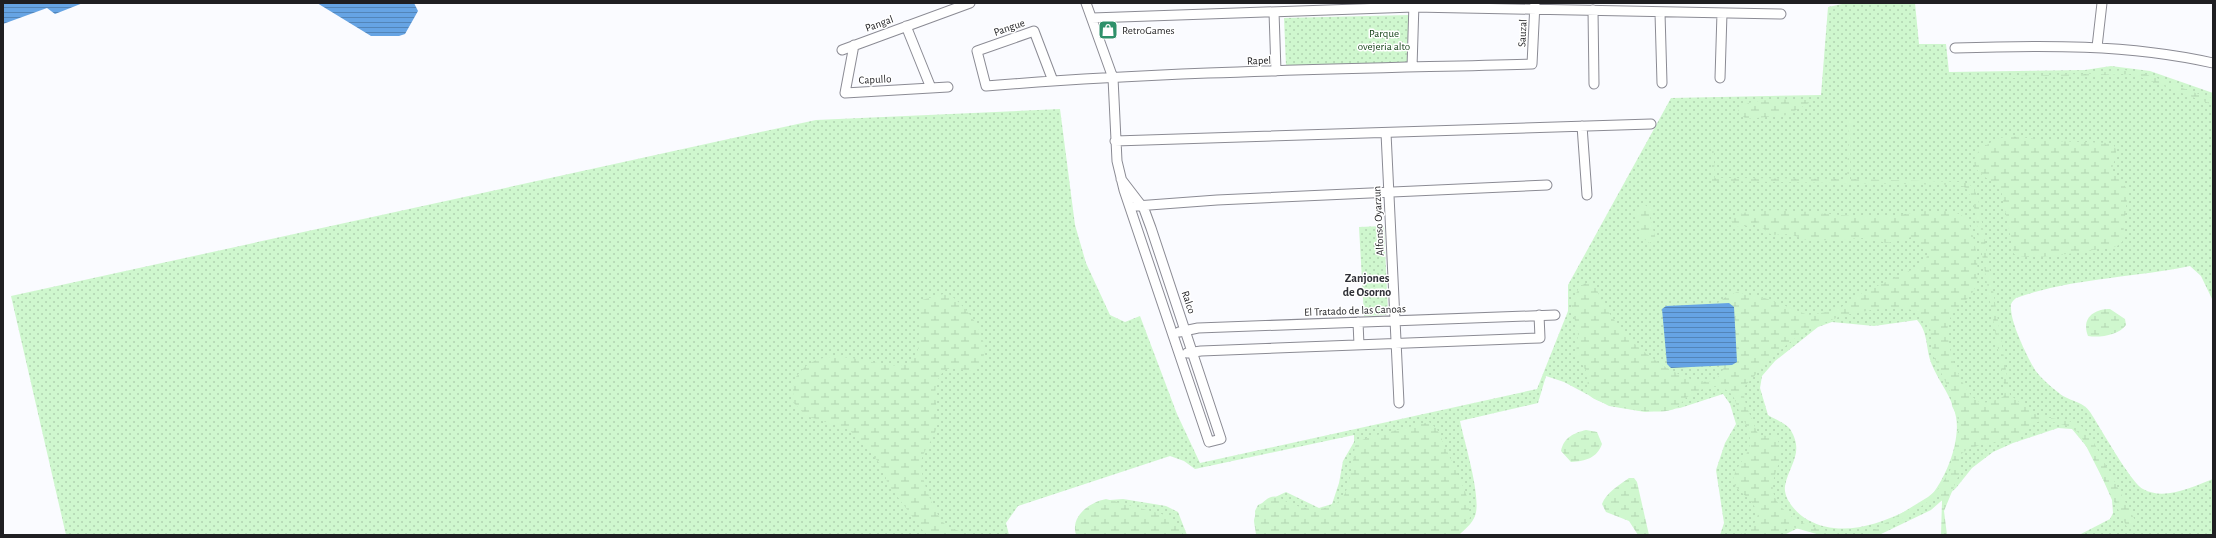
<svg xmlns="http://www.w3.org/2000/svg" width="2216" height="538" viewBox="0 0 2216 538" font-family="'Alegreya Sans',sans-serif">
<style>
.grass{fill:url(#grass-dots);fill-rule:evenodd}
.wetland{fill:url(#wetland-marsh)}
.water{fill:url(#water-rules)}
.lines{fill:none;stroke-linecap:round;stroke-linejoin:round}
.street-casing{stroke:#8b8b94;stroke-width:11}
.street{stroke:#fff;stroke-width:9}
.labels{text-anchor:middle;stroke-width:3;stroke-linejoin:round;paint-order:stroke}
.street-label{font-size:11px;fill:#1f1f22;stroke:#fff}
.poi-label{font-size:11px;fill:#1f1f22;stroke:#fff;text-anchor:start}
.park-label{font-size:11px;fill:#154318;stroke:#fff}
.neighbourhood-label{font-size:12px;font-weight:bold;fill:#2f3037;stroke:#fff}
</style>
<defs>
<pattern id="grass-dots" width="8" height="8" patternUnits="userSpaceOnUse"><rect width="8" height="8" fill="#cff7ce"/><path d="M2 2h.1M6 6h.1" fill="none" stroke="#b1d3b1" stroke-width="1.8" stroke-linecap="round"/></pattern>
<pattern id="wetland-marsh" width="20" height="14" patternUnits="userSpaceOnUse"><rect width="20" height="14" fill="#cff7ce"/><path d="M1 5h8M5 5V1M11 12h8M15 12V8" fill="none" stroke="#b1d3b1"/></pattern>
<pattern id="water-rules" width="6" height="5" patternUnits="userSpaceOnUse"><rect width="6" height="5" fill="#66a4e4"/><path d="M0 2.5h6" fill="none" stroke="#5385b8"/></pattern>
</defs>
<rect width="100%" height="100%" fill="#fafbff"/>
<!-- grass -->
<path class="grass" d="M1847,3H1915L1919,44H1946L1949,72L2085,70L2111,66L2150,71L2213,93V301L2201,276L2190,266C2132,278 2072,278 2016,298C2013,301 2010,303 2011,308C2011,324 2027,356 2035,370C2041,378 2051,387 2059,393C2068,401 2083,401 2090,412C2099,425 2131,483 2143,489C2164,501 2192,487 2213,479V535H2079L2110,519L2113,513L2112,500L2091,452L2072,429L2058,428L2013,443L1993,452L1972,468L1956,488L1931,510L1879,535H1826L1798,528L1784,535H1720L1724,523L1716,470L1725,443L1736,424L1730,404L1723,394L1680,408L1645,412L1609,406L1564,382L1546,376L1538,403L1460,421C1464,441 1482,498 1475,516C1472,524 1465,529 1459,535H1256L1255,511L1258,505L1286,492L1319,508L1332,504L1339,483L1343,461L1354,442V435L1195,469L1184,461L1170,456L1018,506L1006,523L1009,535H66L11,296L816,120L1060,109L1075,225L1086,263L1110,315L1125,322L1140,316L1177,414L1200,463L1537,389L1568,311V285L1671,98L1821,95L1828,7ZM1917,320C1929,333 1925,348 1932,365C1939,382 1953,398 1956,417C1961,442 1944,485 1925,502C1920,506 1912,508 1906,511C1875,526 1839,537 1808,520C1797,514 1783,499 1785,486C1789,464 1805,453 1790,429C1785,422 1775,420 1768,415L1760,388L1762,376L1775,361L1818,327L1832,322L1874,326Z
M1409,15L1408,64L1286,66L1284,18Z
M1384,226L1388,312L1386,315L1364,316L1359,227Z
M1123,499L1166,506L1178,512L1187,535H1087L1091,512L1110,500Z"/>
<!-- wetland -->
<path class="wetland" d="M2125,70C2156,74 2183,91 2213,98V105L2132,74L2012,78V76L2087,74Z
M1808,100L1809,103L1787,115L1746,119L1738,112C1741,96 1793,100 1808,100Z
M1849,120H1851L1850,179L1963,182L1969,184L1974,189L1978,198L2010,395L2038,416L2069,421L2083,427L2093,441L2136,522L2127,527L2080,434C2070,425 2044,417 2032,424C2026,427 2023,436 2017,440L1982,444L1965,451L1961,454L1960,472L1944,511L1947,535H1941L1942,501L1939,496L1932,499L1879,535H1866L1928,497L1939,488L1950,471L1959,426L1957,416L1952,406L1951,394L1933,355L1930,327L1919,313L1903,307L1871,310L1841,316L1805,331L1789,343L1769,360L1745,386L1744,396L1746,405L1757,432L1759,435L1775,437C1798,463 1743,487 1799,521C1811,528 1829,531 1843,535H1820L1792,527L1780,531L1778,535H1738C1749,530 1755,526 1758,514C1752,496 1737,493 1733,481C1735,465 1751,455 1750,440C1750,428 1742,419 1738,409C1736,404 1735,398 1732,395C1720,380 1697,389 1685,399C1681,403 1677,409 1671,410C1654,415 1600,407 1589,395L1586,371L1576,354L1578,334L1571,303L1580,286L1586,283H1591L1596,286C1600,303 1618,326 1630,339C1645,356 1716,408 1724,365C1726,357 1713,320 1710,309L1727,296L1737,292L1768,299L1808,315L1827,312L1840,308L1860,294L1920,266L1926,259L1928,252L1924,246L1912,237L1887,243L1865,238L1809,241L1790,234L1773,235L1768,233L1758,224L1738,227L1733,225L1731,220L1734,215C1779,203 1834,218 1881,217C1899,217 1915,210 1932,211C1944,211 1962,210 1968,222C1975,235 1979,266 1977,281C1974,301 1952,305 1948,325C1944,342 1962,393 1978,401C1986,405 1997,400 2004,396L2005,390L1973,201L1966,188L1959,185L1712,181V140H1713L1715,178L1847,179Z
M2009,136L2054,141L2111,143C2121,149 2113,161 2112,171L2128,190L2122,243L2117,246C2098,249 2027,263 2014,254L2001,190C1995,182 1986,179 1979,172C1962,154 1995,138 2009,136Z
M1645,205L1652,210L1650,218L1656,240L1649,243C1638,236 1636,223 1636,211Z
M947,293C969,307 1000,348 975,371C965,372 950,364 943,372C929,387 939,407 937,425C935,438 926,446 922,458C917,472 935,516 946,525C954,531 966,532 975,535H926L888,484L880,464L860,440L848,429L806,416L793,402C794,396 792,387 794,381C795,377 799,374 801,371C831,336 893,379 911,361C928,344 914,320 922,300Z
M2110,309L2125,319L2126,325C2119,335 2100,338 2088,336C2081,318 2094,309 2110,309Z
M1429,422L1437,429L1462,484L1468,499L1470,518L1458,535H1256C1256,531 1254,524 1254,520C1256,510 1266,493 1278,497C1283,499 1287,503 1292,504C1308,511 1331,512 1343,497C1350,487 1353,459 1355,446L1360,441L1369,437Z
M1586,430L1597,432L1602,444C1597,458 1586,461 1571,462L1561,451C1564,437 1574,433 1586,430Z
M1629,478H1634L1637,482L1649,535H1638L1629,521L1606,512L1602,504C1606,493 1619,485 1629,478Z
M1106,499L1169,516L1178,525L1183,535H1076C1070,516 1090,502 1106,499Z"/>
<!-- water -->
<path class="water" d="M3,3H83L55,14L47,8L3,24Z
M317,3H414L418,11L405,34L399,36H371Z
M1729,303L1734,307L1737,362L1732,365L1671,368L1667,364L1662,309L1666,306Z"/>
<g class="lines">
<!-- street casing -->
<g class="street-casing">
<path id="street" d="M1086,3L1113,78L1117,161L1124,190L1209,442L1221,439L1151,228L1144,209L1121,179
M1593,10L1594,84
M1274,12L1276,71
M1660,13L1662,83
M1092,18L1414,7L1781,14
M906,26L931,88
M854,45L845,93L948,87
M2097,47L2102,3
M1955,48C2042,45 2128,44 2213,63
M842,50L970,3
M1412,67L1414,3
M1720,78L1722,13
M1053,81L1034,31L977,51L986,86C1168,71 1350,69 1532,64L1535,3
M1582,126L1587,195
M1386,133L1399,403
M1115,141L1651,124
M1136,206L1217,200L1547,185
M1358,322L1359,345
M1179,332L1198,328L1555,315
M1187,353L1201,351L1540,338L1539,315"/>
</g>
<!-- street -->
<use href="#street" class="street"/>
</g>
<!-- icons -->
<defs>
<g id="shop-square" transform="scale(1)"><rect x="-9" y="-9" width="18" height="18" rx="4" fill="#2f916b" stroke="#fff"/><path d="M-5-2.5h2.3a2.7 3.5 0 0 1 5.4 0H5L5.5 6h-11ZM-1.5-2.5h3a1.5 2.3 0 0 0-3 0Z" fill="#fff"/></g>
</defs>
<g fill-rule="evenodd">
<use href="#shop-square" x="1108" y="30"/>
</g>
<g class="labels">
<!-- street labels -->
<g class="street-label">
<text transform="translate(879 23) rotate(-20)" y="4">Pangal</text>
<text transform="translate(1009 27) rotate(-19)" y="4">Pangue</text>
<text transform="translate(1522 33) rotate(-87)" y="4">Sauzal</text>
<text transform="translate(1259 60) rotate(-2)" y="4">Rapel</text>
<text transform="translate(875 79) rotate(-3)" y="4">Capullo</text>
<text transform="translate(1378 221) rotate(-93)" y="4">Alfonso Oyarzun</text>
<text transform="translate(1189 302) rotate(72)" y="4">Ralco</text>
<text transform="translate(1355 310) rotate(-2)" y="4">El Tratado de las Canoas</text>
</g>
<!-- poi labels -->
<g class="poi-label">
<text x="1122" y="34">RetroGames</text>
</g>
<!-- park labels -->
<g class="park-label">
<text x="1384" y="37">Parque<tspan x="1384" dy="13">ovejeria alto</tspan></text>
</g>
<!-- neighbourhood labels -->
<g class="neighbourhood-label">
<text x="1367" y="282">Zanjones<tspan x="1367" dy="14">de Osorno</tspan></text>
</g>
</g>
<!-- border -->
<rect width="2216" height="538" fill="none" stroke="#1f1f22" stroke-width="8"/>
</svg>
